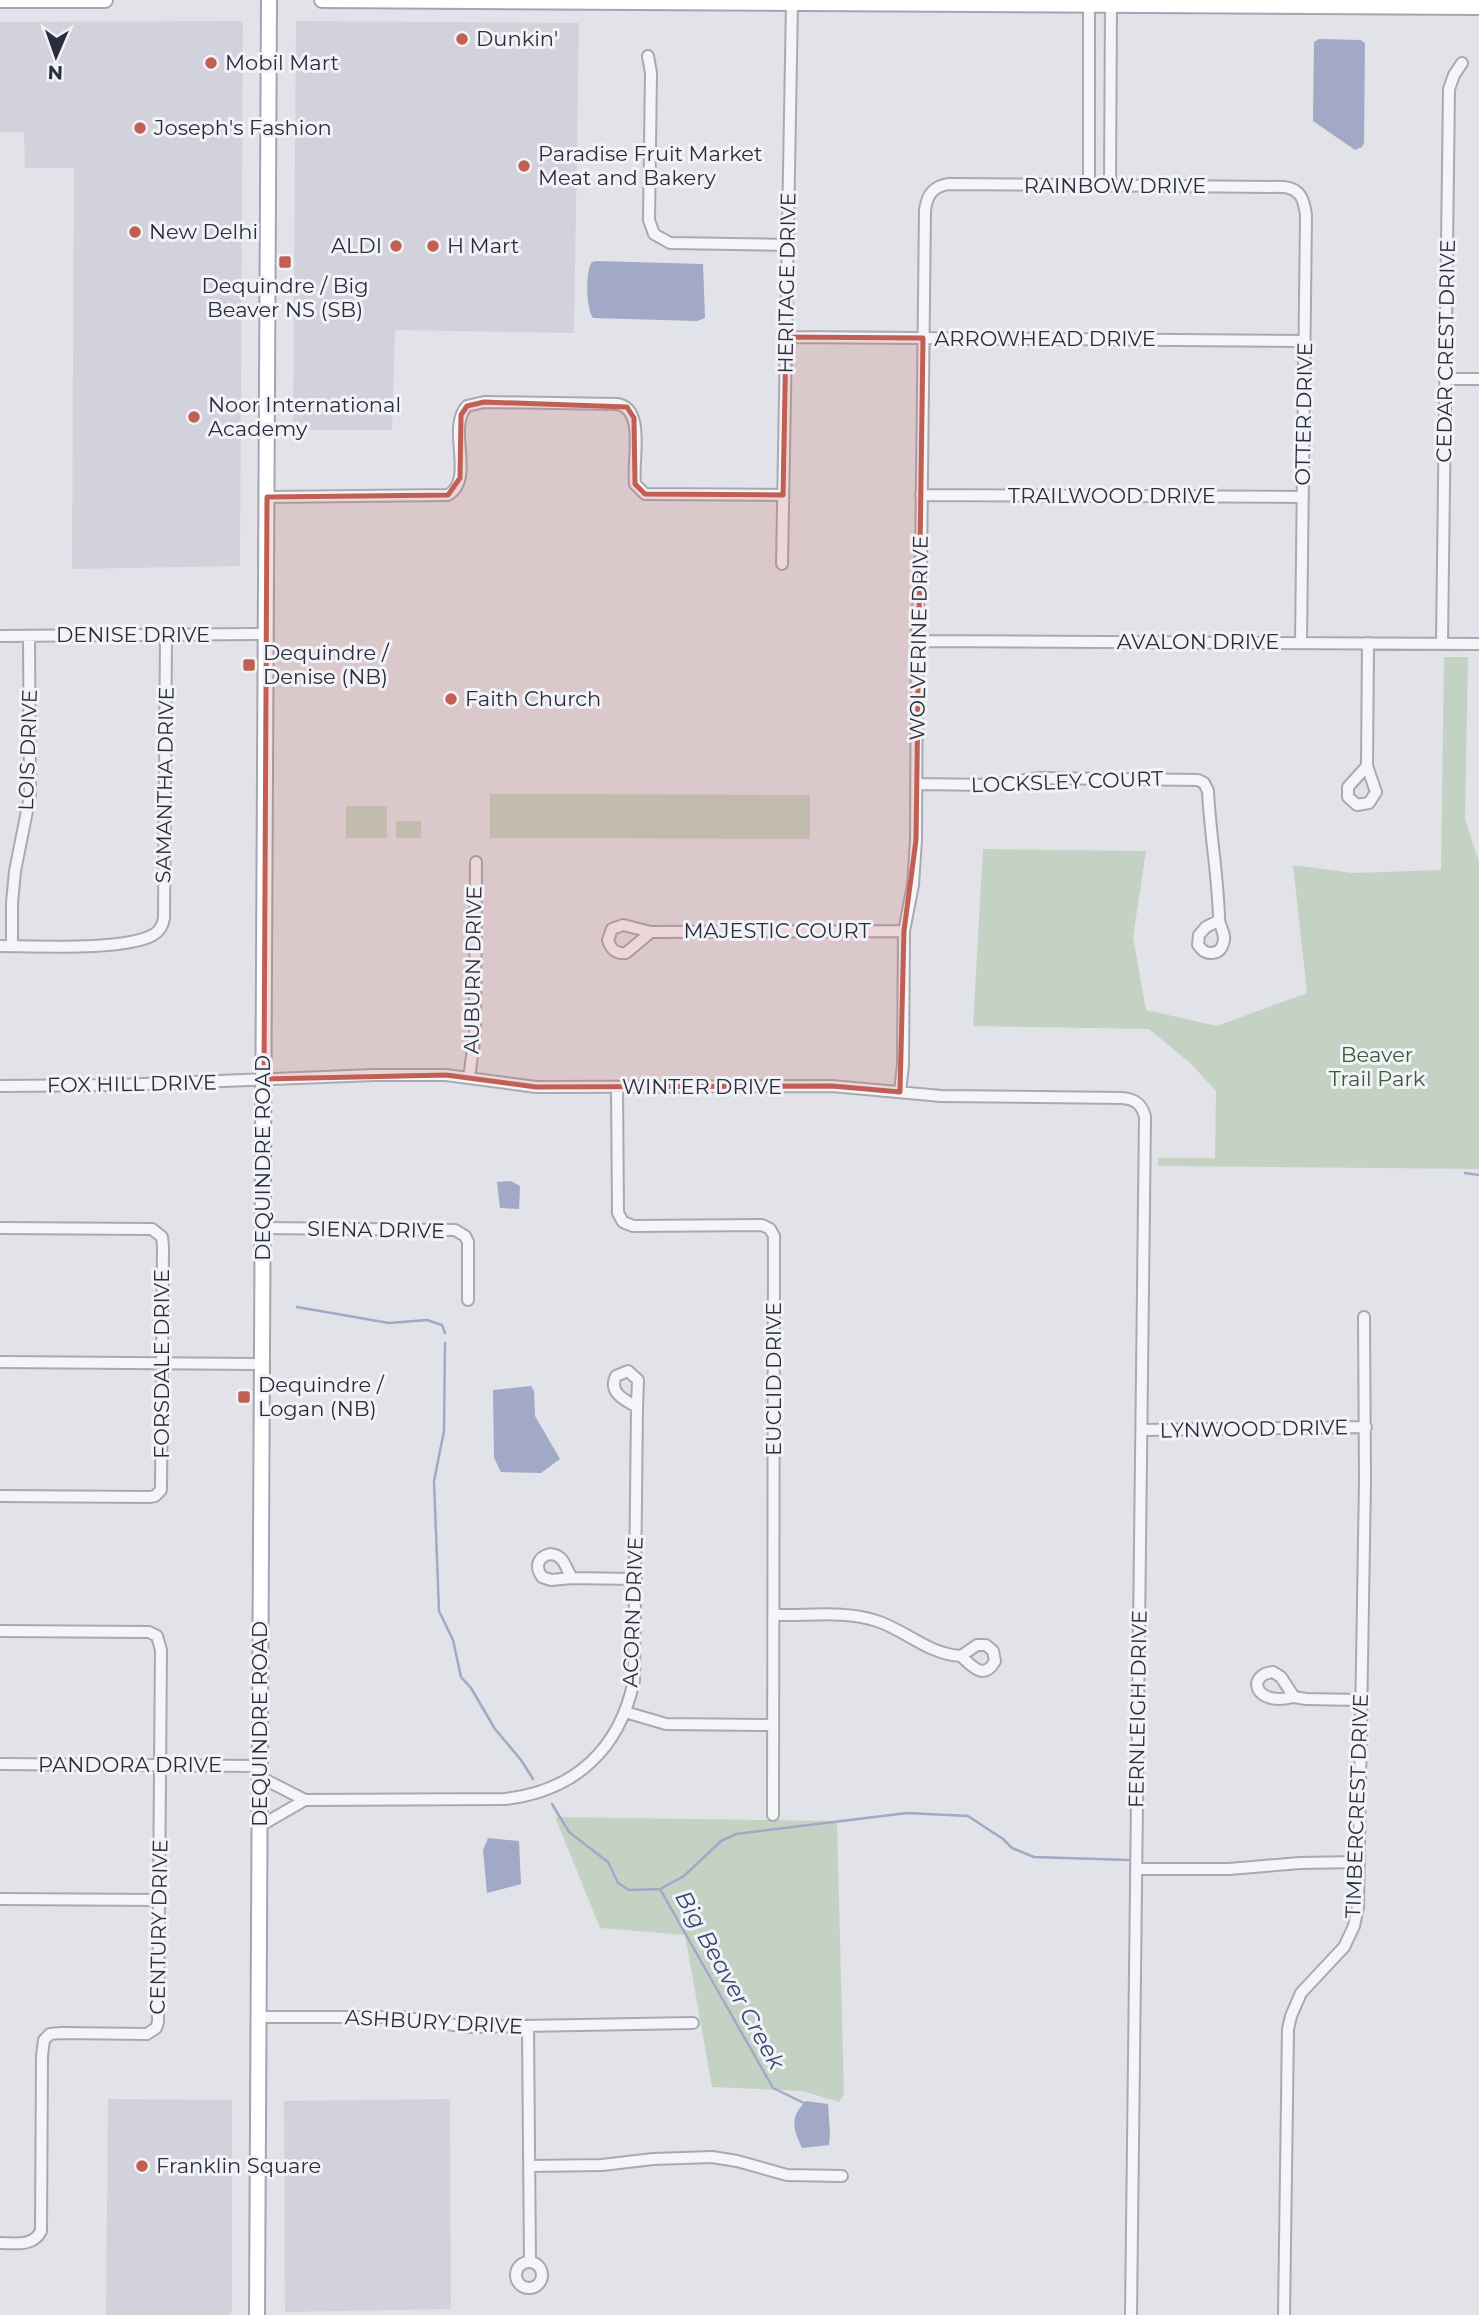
<svg xmlns="http://www.w3.org/2000/svg" width="1479" height="2315" viewBox="0 0 1479 2315" font-family="Montserrat,sans-serif">
<style>
.built{fill:#d1d2db}
.green{fill:#c4d2c4}
.water{fill:#a1a9c6}
.lines{fill:none;stroke-linecap:round;stroke-linejoin:round}
.stream{stroke:#a1a9c6;stroke-width:2.5}
.minor-casing{stroke:#a8a9b3;stroke-width:14}
.major-casing{stroke:#a3a5b4;stroke-width:18}
.minor{stroke:#f5f5f8;stroke-width:10}
.major{stroke:#fff;stroke-width:14}
.marked{fill:#c25f54;fill-opacity:0.2;stroke:#c25f54;stroke-width:5;stroke-linejoin:round}
.poi-dot{fill:#c25f54;stroke:#f2f3f7;stroke-width:2.5}
.labels{text-anchor:middle;stroke-width:6;stroke-linejoin:round;paint-order:stroke}
.poi-label{font-size:21px;fill:#2c2e40;stroke:#f2f3f7;text-anchor:start}
.street-label{font-size:21px;fill:#2c2e40;stroke:#f2f3f7}
.park-label{font-size:21px;fill:#3a5a3c;stroke:#f2f3f7}
.water-label{font-size:23px;font-style:italic;fill:#3a4470;stroke:#f2f3f7}
</style>
<rect width="100%" height="100%" fill="#e2e3e9"/>
<!-- built -->
<path class="built" d="M243,21L240,566L72,569L74,168H25L24,132H0V22Z
M296,21L579,23L574,333L395,330L392,430H293Z
M108,2099L232,2100V2312L230,2315H106Z
M450,2099L451,2309L285,2312L284,2101Z"/>
<!-- green -->
<path class="green" d="M1444,657H1468L1465,819L1479,862V1169L1158,1166V1158H1215L1216,1091L1190,1063L1149,1029L973,1026L983,849L1146,851L1133,937L1146,1010L1217,1026L1307,993L1293,865L1353,873L1441,870Z
M490,794L810,795V839L490,838Z
M346,806H387V838H346Z
M396,821H421V838H396Z
M555,1817L837,1821L844,2094L839,2102L802,2091L712,2087L685,1935L600,1928Z"/>
<!-- water -->
<path class="water" d="M1319,39L1361,40L1365,43L1364,143L1362,147L1355,150L1313,121L1314,42Z
M596,261L703,264L705,318L697,321L593,318C586,309 585,271 592,262Z
M511,1181L520,1186L519,1209L500,1208L497,1182Z
M531,1386L534,1391L535,1416L560,1459L541,1473L501,1472L494,1458L493,1390Z
M488,1838L519,1841L521,1884L487,1893L483,1850Z
M806,2101L828,2104L830,2134L829,2145L802,2148C793,2128 789,2118 806,2101Z"/>
<g class="lines">
<!-- stream -->
<path class="stream" d="M1465,1173L1479,1175
M297,1307L389,1323L427,1320L442,1325L445,1333
M445,1343L444,1431L434,1481L439,1611L453,1640L461,1677L471,1688L495,1729L521,1760L533,1779
M552,1804L569,1832L608,1862L618,1883L629,1890L660,1889L684,1876L721,1841L736,1834L907,1813L968,1816L1003,1839L1012,1848L1034,1857L1129,1860
M660,1889L773,2088L806,2104"/>
<!-- minor casing -->
<g class="minor-casing">
<path id="minor" d="M648,56L651,73L649,220L654,234L670,243L788,245
M1089,185V5
M1110,185L1111,5
M786,337L1305,341
M1445,379H1479
M921,495L1303,497
M267,497L448,495C476,479 446,428 467,406L484,402L617,404C646,408 632,461 635,484L645,494L783,495
M782,564L792,3
M0,636L266,634
M917,641L1479,644
M1442,643L1449,89L1454,75L1462,63
M1367,766L1348,787V797L1357,805L1369,803L1376,792L1367,766L1368,643
M916,784L989,785L1040,778L1198,780L1204,783L1208,791C1210,834 1218,876 1219,918C1219,927 1227,934 1223,944C1221,950 1217,953 1211,953C1205,953 1202,950 1198,945L1199,935L1206,927L1218,921
M651,932L626,953C616,954 611,950 608,940L612,929L623,925L651,932L904,931
M0,946C36,946 123,951 153,935C160,931 163,925 164,918L166,634
M12,946V903L15,871L30,796L29,636
M469,1078L475,1034L476,862
M0,1086L119,1085L374,1075H446L536,1087L832,1086L941,1096L1122,1098C1135,1099 1142,1104 1145,1117L1131,2315
M617,1087L618,1213L623,1222L633,1226L762,1225L770,1229L774,1236L773,1815
M900,1092L903,1065L904,931L913,885L916,840L917,626L921,564L925,210C927,195 933,186 949,184L1284,187C1301,189 1304,200 1306,215L1301,643
M0,1228L152,1229L162,1237L163,1246L161,1490L155,1496L150,1497L0,1496
M263,1228L455,1230L465,1236L468,1242V1300
M0,1362L262,1364
M628,1371L638,1380L637,1407C624,1400 608,1392 616,1376Z
M1142,1430L1366,1427
M550,1554C565,1555 565,1568 572,1578L551,1580L542,1577C535,1567 537,1557 550,1554Z
M572,1578L636,1579
M774,1615C808,1616 845,1610 877,1621C907,1631 928,1654 961,1656
M0,1631L149,1632L157,1636L161,1650L158,2022L156,2028L147,2034L61,2033L50,2034L44,2040L42,2056L41,2231C33,2247 15,2243 0,2243
M977,1645H986L993,1651L995,1661C984,1681 972,1666 961,1656Z
M1273,1672L1281,1677L1294,1697C1254,1707 1246,1675 1273,1672Z
M1294,1697L1306,1699L1360,1700
M625,1712L666,1724L773,1725
M0,1764L260,1766
M260,1777L305,1800L505,1799C575,1791 620,1749 634,1680L637,1407
M260,1826L305,1800
M1136,1869H1229L1300,1863L1358,1862
M0,1899L160,1900
M259,2017H400L468,2027L693,2023
M528,2027L530,2262
M530,2166L602,2165L653,2159L712,2157L737,2161L787,2175L842,2176
M516 2275a13 13 0 1 1 26 0a13 13 0 1 1-26 0Z
M1284,2315L1288,2029L1291,2016L1301,1993L1344,1947L1354,1926L1358,1907L1365,1480L1364,1317"/>
</g>
<!-- major casing -->
<g class="major-casing">
<path id="major" d="M0,0H105
M322,0L1479,7
M257,2315L269,0"/>
</g>
<!-- minor -->
<use href="#minor" class="minor"/>
<!-- major -->
<use href="#major" class="major"/>
</g>
<!-- marked area -->
<path class="marked" d="M786,337L923,338L916,840L904,931L900,1092L832,1086L536,1087L446,1075L264,1079L267,497L448,495L460,478L461,415L467,406L484,402L627,407L634,418L635,484L645,494L783,495Z"/>
<!-- markers -->
<g class="poi-dot">
<circle cx="462" cy="39" r="7"/>
<circle cx="211" cy="63" r="7"/>
<circle cx="140" cy="128" r="7"/>
<circle cx="524" cy="166" r="7"/>
<circle cx="135" cy="232" r="7"/>
<circle cx="396" cy="246" r="7"/>
<circle cx="433" cy="246" r="7"/>
<rect x="278" y="255" width="14" height="14" rx="3.5"/>
<circle cx="194" cy="417" r="7"/>
<rect x="242" y="658" width="14" height="14" rx="3.5"/>
<circle cx="451" cy="699" r="7"/>
<rect x="237" y="1390" width="14" height="14" rx="3.5"/>
<circle cx="142" cy="2166" r="7"/>
</g>
<g class="labels">
<!-- poi labels -->
<g class="poi-label">
<text x="476" y="46">Dunkin'</text>
<text x="225" y="70">Mobil Mart</text>
<text x="154" y="135">Joseph's Fashion</text>
<text x="538" y="161">Paradise Fruit Market<tspan x="538" dy="24">Meat and Bakery</tspan></text>
<text x="149" y="239">New Delhi</text>
<text x="382" y="253" text-anchor="end">ALDI</text>
<text x="447" y="253">H Mart</text>
<text x="285" y="293" text-anchor="middle">Dequindre / Big<tspan x="285" dy="24">Beaver NS (SB)</tspan></text>
<text x="208" y="412">Noor International<tspan x="208" dy="24">Academy</tspan></text>
<text x="263" y="660">Dequindre /<tspan x="263" dy="24">Denise (NB)</tspan></text>
<text x="465" y="706">Faith Church</text>
<text x="258" y="1392">Dequindre /<tspan x="258" dy="24">Logan (NB)</tspan></text>
<text x="156" y="2173">Franklin Square</text>
</g>
<!-- street labels -->
<g class="street-label">
<text x="1115" y="193">RAINBOW DRIVE</text>
<text transform="translate(787 283) rotate(-89)" y="7">HERITAGE DRIVE</text>
<text x="1045" y="346">ARROWHEAD DRIVE</text>
<text transform="translate(1446 351) rotate(-89)" y="7">CEDAR CREST DRIVE</text>
<text transform="translate(1304 414) rotate(-89)" y="7">OTTER DRIVE</text>
<text x="1112" y="503">TRAILWOOD DRIVE</text>
<text x="133" y="642">DENISE DRIVE</text>
<text transform="translate(919 638) rotate(-89)" y="7">WOLVERINE DRIVE</text>
<text x="1198" y="649">AVALON DRIVE</text>
<text transform="translate(28 750) rotate(-88)" y="7">LOIS DRIVE</text>
<text transform="translate(1067 782) rotate(-2)" y="7">LOCKSLEY COURT</text>
<text transform="translate(165 785) rotate(-89)" y="7">SAMANTHA DRIVE</text>
<text x="777" y="938">MAJESTIC COURT</text>
<text transform="translate(473 970) rotate(-89)" y="7">AUBURN DRIVE</text>
<text transform="translate(132 1084) rotate(-1)" y="7">FOX HILL DRIVE</text>
<text x="702" y="1094">WINTER DRIVE</text>
<text transform="translate(263 1158) rotate(-90)" y="7">DEQUINDRE ROAD</text>
<text transform="translate(376 1230) rotate(1)" y="7">SIENA DRIVE</text>
<text transform="translate(162 1364) rotate(-90)" y="7">FORSDALE DRIVE</text>
<text transform="translate(774 1379) rotate(-90)" y="7">EUCLID DRIVE</text>
<text transform="translate(1254 1429) rotate(-1)" y="7">LYNWOOD DRIVE</text>
<text transform="translate(633 1612) rotate(-88)" y="7">ACORN DRIVE</text>
<text transform="translate(1138 1709) rotate(-89)" y="7">FERNLEIGH DRIVE</text>
<text transform="translate(260 1724) rotate(-90)" y="7">DEQUINDRE ROAD</text>
<text x="130" y="1772">PANDORA DRIVE</text>
<text transform="translate(1357 1806) rotate(-88)" y="7">TIMBERCREST DRIVE</text>
<text transform="translate(159 1927) rotate(-89)" y="7">CENTURY DRIVE</text>
<text transform="translate(434 2022) rotate(3)" y="7">ASHBURY DRIVE</text>
</g>
<!-- park labels -->
<g class="park-label">
<text x="1377" y="1062">Beaver<tspan x="1377" dy="24">Trail Park</tspan></text>
</g>
<!-- water labels -->
<g class="water-label">
<text transform="translate(730 1980) rotate(61)" y="8">Big Beaver Creek</text>
</g>
</g>
<!-- north arrow -->
<g transform="translate(56 56) rotate(182)" stroke="#f2f3f7" stroke-width="5" paint-order="stroke">
<path d="M0-5L12 26L0 18L-12 26Z" fill="#2c2e40"/>
<text y="-10" font-size="19" font-weight="bold" text-anchor="middle" fill="#2c2e40">N</text>
</g>
</svg>
